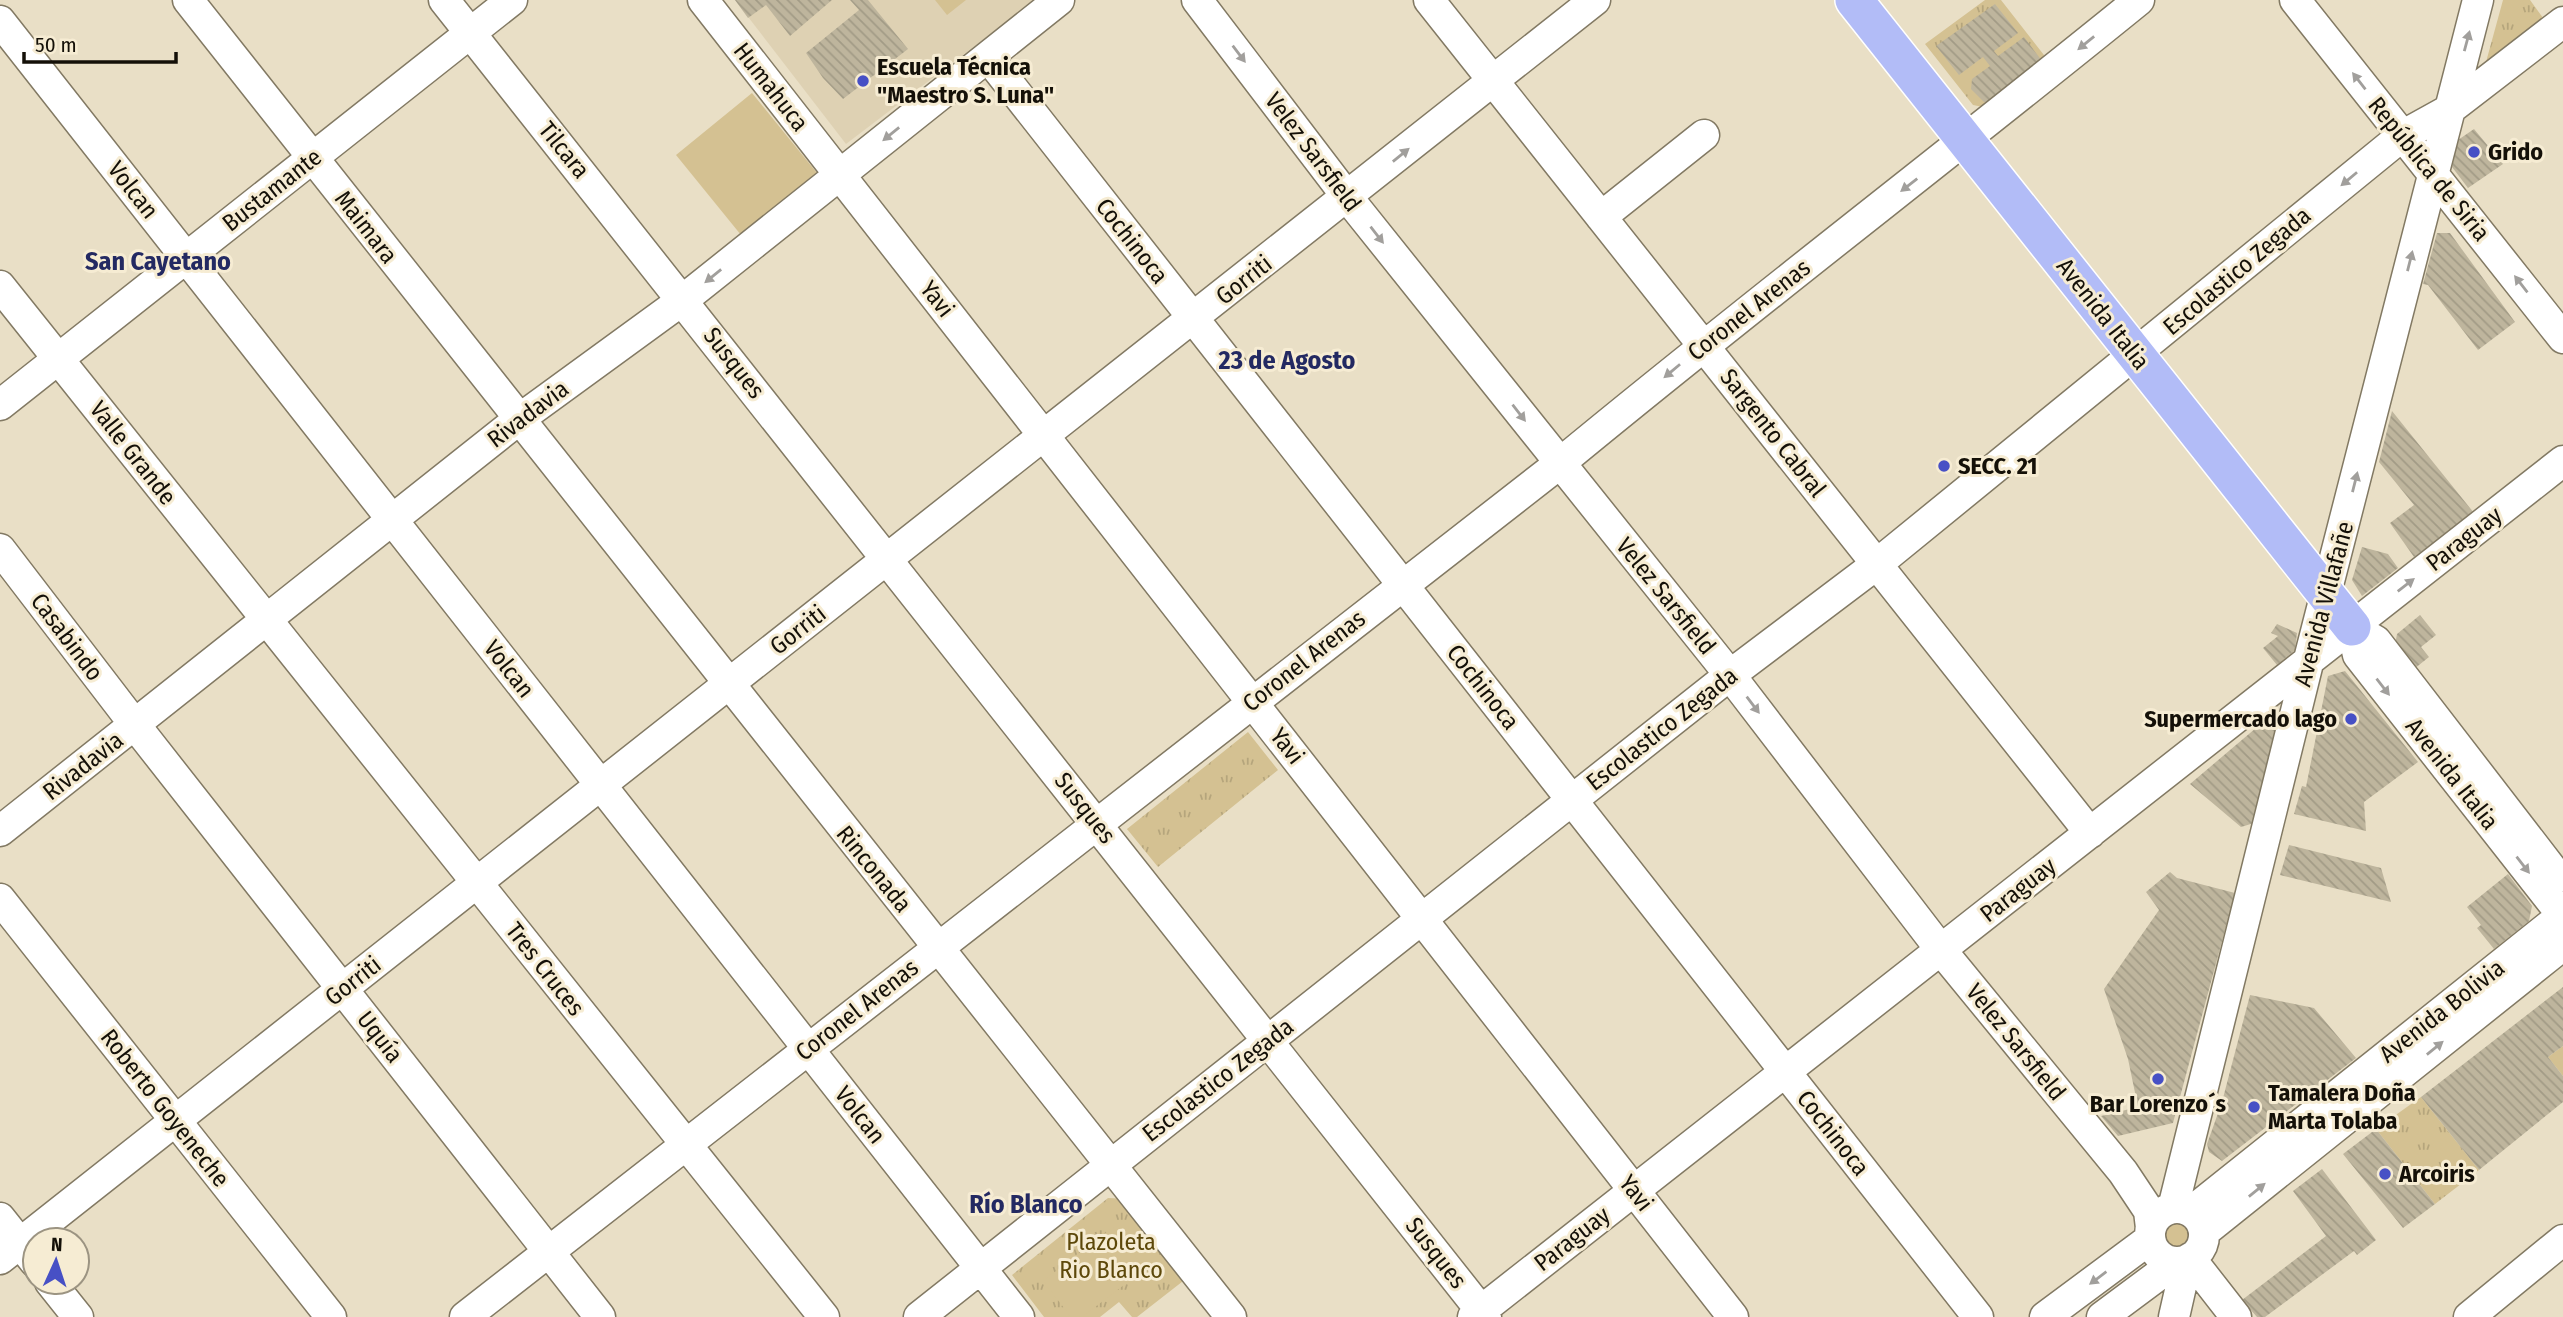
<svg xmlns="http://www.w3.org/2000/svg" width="2563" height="1317" viewBox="0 0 2563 1317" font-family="'Fira Sans Condensed',sans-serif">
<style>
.built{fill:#ded1b3}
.grass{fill:url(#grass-tufts)}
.pitch{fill:#d4c192}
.building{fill:url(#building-back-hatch)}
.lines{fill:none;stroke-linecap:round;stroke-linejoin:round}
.minor-casing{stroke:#827963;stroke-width:33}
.major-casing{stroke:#fff;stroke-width:40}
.minor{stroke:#fff;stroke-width:30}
.major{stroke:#b2bcf7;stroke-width:37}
.oneway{fill:#a19f9c}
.poi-dot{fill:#4750c5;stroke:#f6ecd3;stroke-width:2.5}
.labels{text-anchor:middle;stroke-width:6;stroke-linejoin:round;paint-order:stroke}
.poi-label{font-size:24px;font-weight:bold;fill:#141008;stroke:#f6ecd3;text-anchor:start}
.street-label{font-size:24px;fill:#141008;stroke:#f6ecd3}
.park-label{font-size:24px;fill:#5d480a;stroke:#f6ecd3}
.neighbourhood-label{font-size:26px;font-weight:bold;fill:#232962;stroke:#f6ecd3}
</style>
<defs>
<pattern id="grass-tufts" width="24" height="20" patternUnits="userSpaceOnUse" patternTransform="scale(1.75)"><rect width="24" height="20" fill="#d4c192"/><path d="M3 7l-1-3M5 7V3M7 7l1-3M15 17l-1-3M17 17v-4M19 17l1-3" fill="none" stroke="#b5a57c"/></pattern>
<pattern id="building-back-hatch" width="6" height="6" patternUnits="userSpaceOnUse" patternTransform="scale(1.75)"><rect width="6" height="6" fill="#beb59d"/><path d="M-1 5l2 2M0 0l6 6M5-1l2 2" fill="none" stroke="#a29b86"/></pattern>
</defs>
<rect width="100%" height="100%" fill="#e9dfc6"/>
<!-- built -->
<path class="built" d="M735,0H1035L846,144Z"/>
<!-- grass -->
<path class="grass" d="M1985,0H2001L2051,64L1993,109L1973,105L1925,44Z
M2503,0H2530L2546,22L2483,73Z
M1248,732L1278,770L1158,867L1127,829Z
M2563,1046V1076L2548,1057Z
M2421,1097L2479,1170L2435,1204L2376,1129Z
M1108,1198L1130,1199L1187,1278L1137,1317H1132L1119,1302L1100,1317H1044L1012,1275Z
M2190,1217L2197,1245L2193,1251L2165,1254L2159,1249L2162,1218Z"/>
<!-- pitch -->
<path class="pitch" d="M935,0H966L947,15Z
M752,93L817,173L741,235L676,155Z
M1113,1227L1145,1269L1082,1317H1071L1043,1281Z"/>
<!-- building -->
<path class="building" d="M735,0H832L790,36L766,5L748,18Z
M850,0H868L908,49L843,99L823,78L806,53L859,10Z
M1995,4L2018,33L1994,51L1998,56L2024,37L2042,61L1990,102H1984L1971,89L1972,79L1990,66L1983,57L1959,75L1936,46Z
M2474,129L2503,164L2468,188L2452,167L2458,140Z
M2437,233H2450L2515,322L2478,350L2428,285L2423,284Z
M2392,411L2474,513L2414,557L2390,523L2414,505L2379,462Z
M2362,547L2388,554L2398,568L2362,596L2352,580Z
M2420,615L2436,635L2421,647L2429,657L2414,669L2395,645L2397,634Z
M2277,624L2297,633L2295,650L2277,665L2263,648L2278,636L2271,633Z
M2345,671L2418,762L2364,802L2366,831L2294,814L2302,786L2306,787L2328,676Z
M2276,711L2283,715L2254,823L2241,827L2190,784Z
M2289,845L2381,868L2391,902L2280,875Z
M2170,872L2177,878L2235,893L2173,1123L2118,1136L2101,1116L2138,1107L2128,1059L2104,989L2159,910L2146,892Z
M2508,874L2532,906L2529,921L2494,949L2477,928L2481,925L2467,907Z
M2563,987V1046L2548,1057L2563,1076V1102L2479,1170L2421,1097Z
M2250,995L2314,1008L2356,1058L2222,1161L2209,1152L2207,1144L2222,1102Z
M2376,1129L2435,1204L2403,1228L2343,1154Z
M2322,1169L2376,1240L2357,1255L2354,1251L2265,1317H2257L2242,1300L2326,1236L2293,1191Z"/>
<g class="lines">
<!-- minor casing -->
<g class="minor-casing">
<path id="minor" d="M188,0L1231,1317
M444,0L1486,1317
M703,0L1733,1317
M1197,0L1348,198L1730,675L1941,950L2123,1172L2149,1211L2151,1228
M1429,0L2090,833
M2295,0L2563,338
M0,21L1019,1317
M988,57L1978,1317
M1601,217L1704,135
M0,286L824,1317
M0,405L512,0
M0,549L135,725L600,1317
M2352,627L2358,655L2563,916
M2352,627L2376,641L2558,877
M0,831L518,420L684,299L1059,0
M0,899L331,1317
M2173,1208L2308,663L2478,0
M2150 1235a27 27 0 1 1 54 0a27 27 0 1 1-54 0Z
M2191,1212L2563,915
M0,1218L35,1262
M2204,1232L2563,945
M2190,1258L2236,1317
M0,1259L1595,0
M50,1282L78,1317
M465,1317L1559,464C1750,306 1947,156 2139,0
M919,1317L1730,675L1877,564L2402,136L2449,110L2563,22
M1473,1317L2563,461
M2045,1317L2150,1239
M2102,1317L2176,1262
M2174,1317L2187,1260
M2469,1317L2563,1240"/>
</g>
<!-- major casing -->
<g class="major-casing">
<path id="major" d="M1854,0L2352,627"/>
</g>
<!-- minor -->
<use href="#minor" class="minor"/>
<!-- major -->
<use href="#major" class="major"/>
</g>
<!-- one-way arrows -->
<defs><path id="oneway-solid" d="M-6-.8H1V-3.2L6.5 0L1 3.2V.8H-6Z" transform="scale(1.75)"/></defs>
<g class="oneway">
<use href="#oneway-solid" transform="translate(2467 41) rotate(-75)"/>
<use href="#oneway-solid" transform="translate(2086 43) rotate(141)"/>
<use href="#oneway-solid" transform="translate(1239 54) rotate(53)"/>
<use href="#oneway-solid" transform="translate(2359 81) rotate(-128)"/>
<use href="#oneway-solid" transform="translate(891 134) rotate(141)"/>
<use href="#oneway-solid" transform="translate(1401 155) rotate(-39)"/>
<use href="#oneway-solid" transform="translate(2349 179) rotate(140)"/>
<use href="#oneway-solid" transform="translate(1909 185) rotate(142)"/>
<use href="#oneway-solid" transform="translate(1377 235) rotate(52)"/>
<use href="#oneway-solid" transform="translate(2410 261) rotate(-76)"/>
<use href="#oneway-solid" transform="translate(713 276) rotate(141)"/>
<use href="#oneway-solid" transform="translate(2521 284) rotate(-128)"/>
<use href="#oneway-solid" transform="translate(1672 371) rotate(140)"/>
<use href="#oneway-solid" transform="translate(1519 413) rotate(52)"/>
<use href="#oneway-solid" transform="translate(2355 482) rotate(-76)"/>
<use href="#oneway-solid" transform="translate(2406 585) rotate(-38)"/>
<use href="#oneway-solid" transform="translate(2383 687) rotate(52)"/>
<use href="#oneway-solid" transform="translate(1753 705) rotate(53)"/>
<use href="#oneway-solid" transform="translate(2523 865) rotate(52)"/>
<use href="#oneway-solid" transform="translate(2435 1048) rotate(-39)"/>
<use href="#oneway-solid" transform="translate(2257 1190) rotate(-39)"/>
<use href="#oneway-solid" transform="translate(2098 1278) rotate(143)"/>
</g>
<!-- markers -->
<g class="poi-dot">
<circle cx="863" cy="81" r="7"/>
<circle cx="2474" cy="152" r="7"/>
<circle cx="1944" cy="466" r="7"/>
<circle cx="2351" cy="719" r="7"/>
<circle cx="2158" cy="1079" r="7"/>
<circle cx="2254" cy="1107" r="7"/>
<circle cx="2385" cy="1174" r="7"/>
</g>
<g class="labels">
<!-- poi labels -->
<g class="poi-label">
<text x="877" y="75">Escuela Técnica<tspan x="877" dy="28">"Maestro S. Luna"</tspan></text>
<text x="2488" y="160">Grido</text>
<text x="1958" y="474">SECC. 21</text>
<text x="2337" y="727" text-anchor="end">Supermercado lago</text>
<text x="2268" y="1101">Tamalera Doña<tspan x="2268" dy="28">Marta Tolaba</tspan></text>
<text x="2158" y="1112" text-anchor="middle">Bar Lorenzo´s</text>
<text x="2399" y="1182">Arcoiris</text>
</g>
<!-- street labels -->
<g class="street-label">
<text transform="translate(771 87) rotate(52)" y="8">Humahuca</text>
<text transform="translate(564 150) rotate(51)" y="8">Tilcara</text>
<text transform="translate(1313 152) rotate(53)" y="8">Velez Sarsfield</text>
<text transform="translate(2429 169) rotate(51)" y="8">República de Siria</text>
<text transform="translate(133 190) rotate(52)" y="8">Volcan</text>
<text transform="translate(272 190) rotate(-38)" y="8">Bustamante</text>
<text transform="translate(366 227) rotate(52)" y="8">Maimara</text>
<text transform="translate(1132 241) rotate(52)" y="8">Cochinoca</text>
<text transform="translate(2237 271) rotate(-40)" y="8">Escolastico Zegada</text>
<text transform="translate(1244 280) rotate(-38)" y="8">Gorriti</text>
<text transform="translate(937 299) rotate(52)" y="8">Yavi</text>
<text transform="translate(1749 310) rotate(-38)" y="8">Coronel Arenas</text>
<text transform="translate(2103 314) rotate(52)" y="8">Avenida Italia</text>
<text transform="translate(734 363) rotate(52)" y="8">Susques</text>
<text transform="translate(528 414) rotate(-37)" y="8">Rivadavia</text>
<text transform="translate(1773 433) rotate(52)" y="8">Sargento Cabral</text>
<text transform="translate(133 453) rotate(52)" y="8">Valle Grande</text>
<text transform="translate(2464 539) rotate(-38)" y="8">Paraguay</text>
<text transform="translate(1666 596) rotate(51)" y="8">Velez Sarsfield</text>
<text transform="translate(2324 604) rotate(-75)" y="8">Avenida Villafañe</text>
<text transform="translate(798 630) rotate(-38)" y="8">Gorriti</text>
<text transform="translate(67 637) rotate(53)" y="8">Casabindo</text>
<text transform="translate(1304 661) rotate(-38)" y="8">Coronel Arenas</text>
<text transform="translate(509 669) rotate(52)" y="8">Volcan</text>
<text transform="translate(1483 687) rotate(52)" y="8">Cochinoca</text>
<text transform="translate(1662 729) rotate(-38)" y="8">Escolastico Zegada</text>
<text transform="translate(1287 746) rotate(52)" y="8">Yavi</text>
<text transform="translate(83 766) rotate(-38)" y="8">Rivadavia</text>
<text transform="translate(2452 774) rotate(52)" y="8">Avenida Italia</text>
<text transform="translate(1085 808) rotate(52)" y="8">Susques</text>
<text transform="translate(874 869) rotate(51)" y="8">Rinconada</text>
<text transform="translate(2018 890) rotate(-38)" y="8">Paraguay</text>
<text transform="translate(545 969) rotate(52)" y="8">Tres Cruces</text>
<text transform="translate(353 981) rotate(-38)" y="8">Gorriti</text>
<text transform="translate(857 1010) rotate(-38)" y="8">Coronel Arenas</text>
<text transform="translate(2442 1011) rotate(-38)" y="8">Avenida Bolivia</text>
<text transform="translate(380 1037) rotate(52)" y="8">Uquía</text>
<text transform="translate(2016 1042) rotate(51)" y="8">Velez Sarsfield</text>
<text transform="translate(1218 1080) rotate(-38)" y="8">Escolastico Zegada</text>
<text transform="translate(165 1108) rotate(52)" y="8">Roberto Goyeneche</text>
<text transform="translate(860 1115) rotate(52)" y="8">Volcan</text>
<text transform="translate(1833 1133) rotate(52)" y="8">Cochinoca</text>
<text transform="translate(1636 1193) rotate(52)" y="8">Yavi</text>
<text transform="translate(1572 1239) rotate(-38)" y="8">Paraguay</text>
<text transform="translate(1436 1253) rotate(52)" y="8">Susques</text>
</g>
<!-- park labels -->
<g class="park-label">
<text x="1111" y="1250">Plazoleta<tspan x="1111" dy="28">Rio Blanco</tspan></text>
</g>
<!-- neighbourhood labels -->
<g class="neighbourhood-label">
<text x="158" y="270">San Cayetano</text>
<text x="1287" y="369">23 de Agosto</text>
<text x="1026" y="1213">Río Blanco</text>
</g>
</g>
<!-- north arrow -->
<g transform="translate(56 1261) rotate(3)"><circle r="33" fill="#f6ecd3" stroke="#9c9482" stroke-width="2"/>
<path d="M0-5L12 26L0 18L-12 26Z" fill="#4750c5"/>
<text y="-10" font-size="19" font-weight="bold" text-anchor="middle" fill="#141008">N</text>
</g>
<!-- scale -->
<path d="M24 52v10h152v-10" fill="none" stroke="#141008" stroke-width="3.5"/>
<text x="35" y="52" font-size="21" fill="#141008" stroke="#f6ecd3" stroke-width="5" paint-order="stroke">50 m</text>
</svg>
